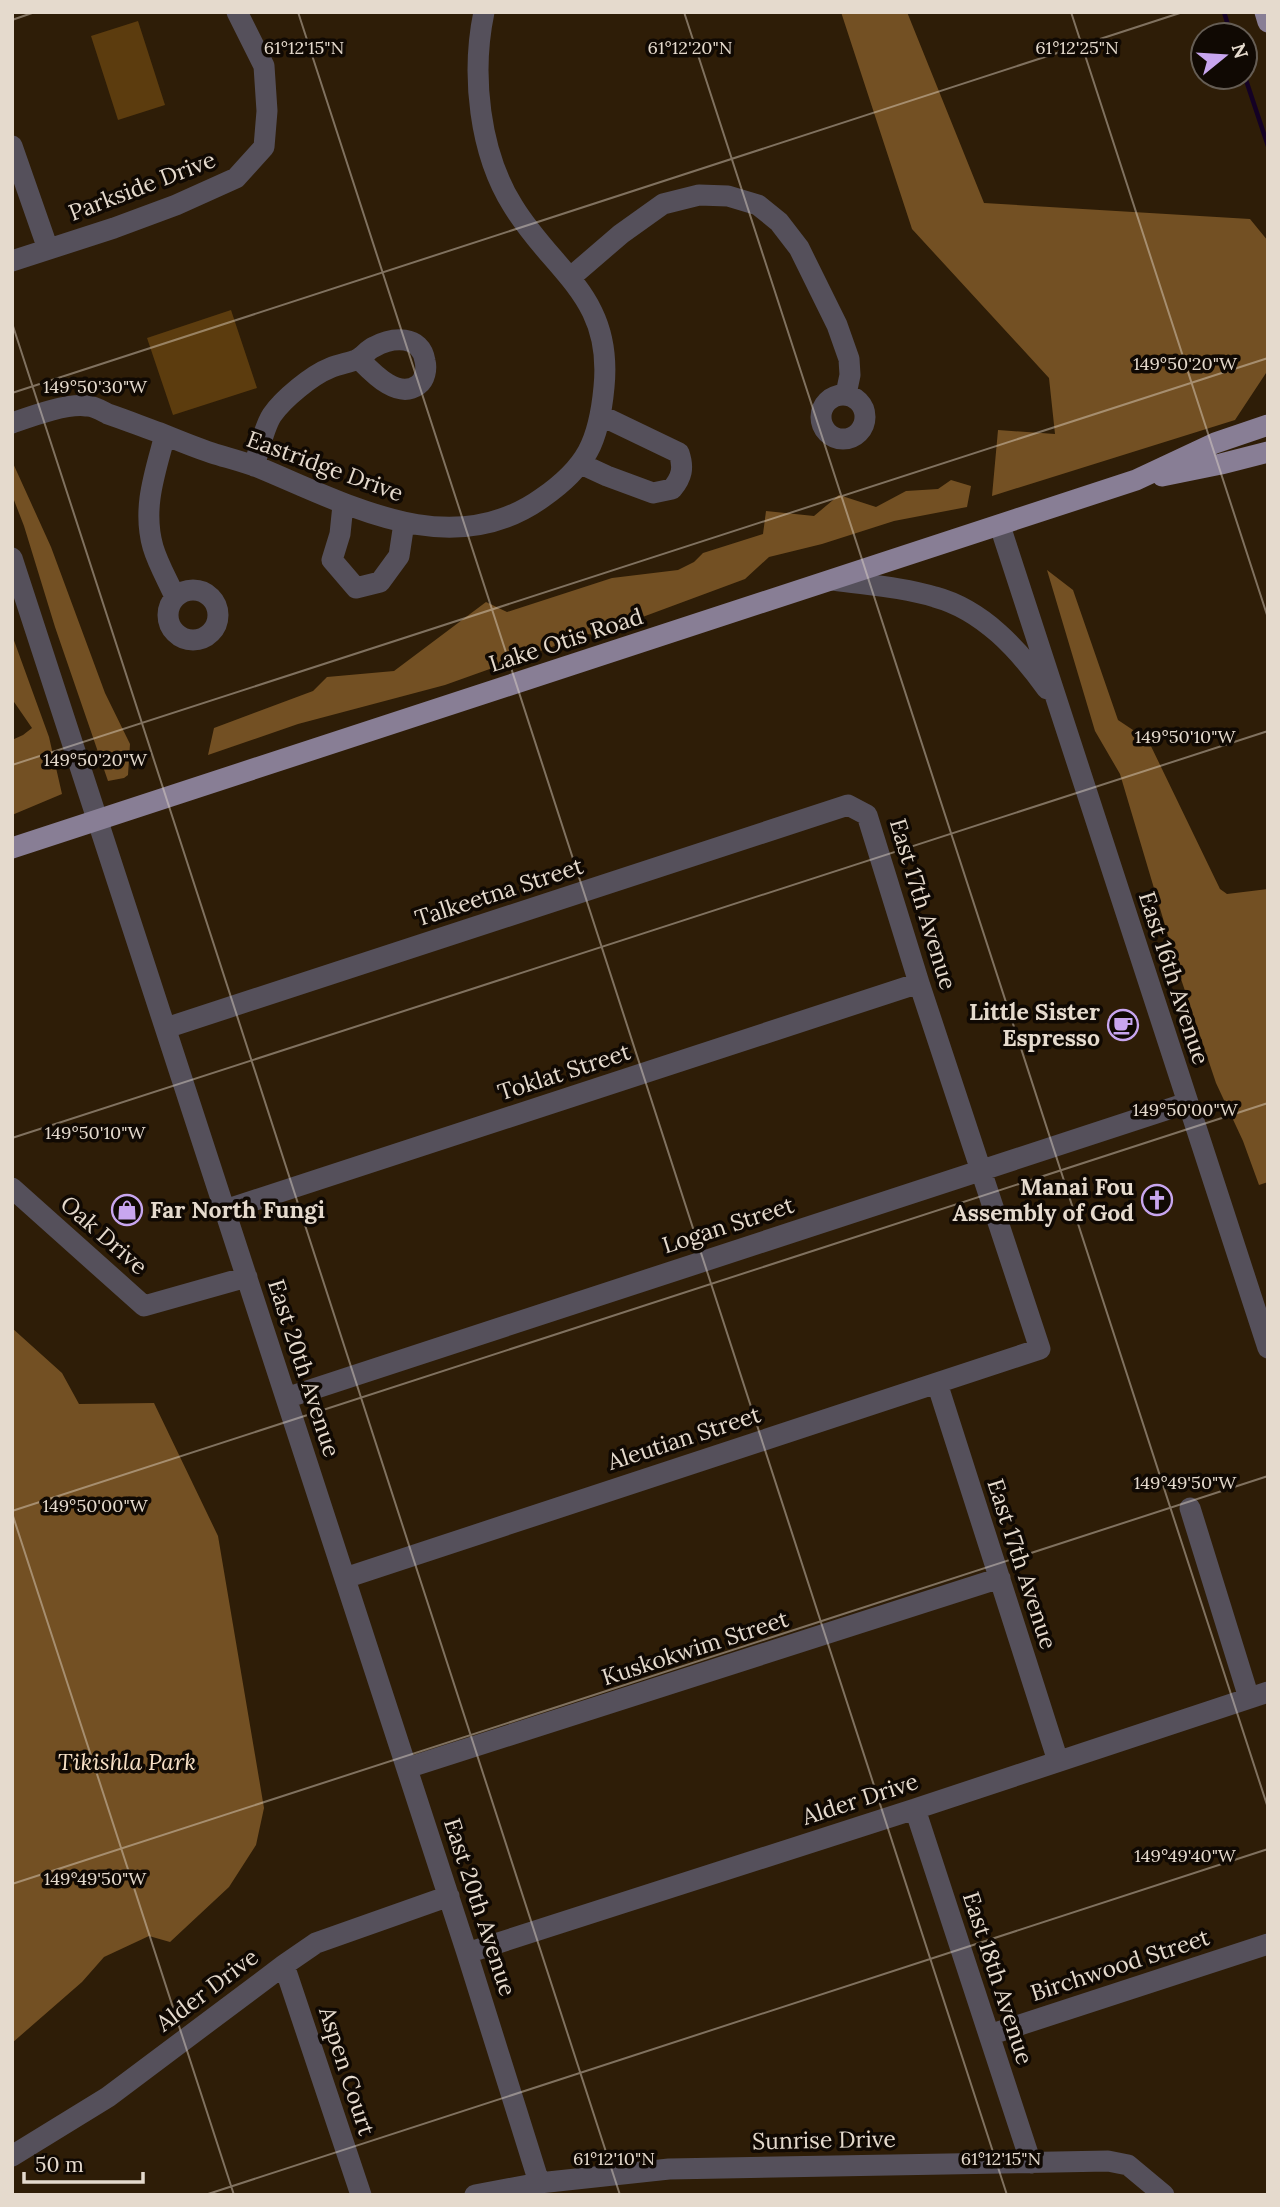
<svg xmlns="http://www.w3.org/2000/svg" width="1280" height="2207" viewBox="0 0 1280 2207" font-family="Lora,serif">
<style>
.green{fill:#5c3c0e}
.forest{fill:#735023}
.lines{fill:none;stroke-linecap:round;stroke-linejoin:round}
.stream{stroke:#140124;stroke-width:4.5}
.minor{stroke:#55505b;stroke-width:21}
.major{stroke:#887e95;stroke-width:21}
.ticks{fill:none;stroke:#e5dacd;stroke-width:2;stroke-opacity:0.45}
.labels{text-anchor:middle;stroke-width:7;stroke-linejoin:round;paint-order:stroke}
.street-label{font-size:23px;fill:#e5dacd;stroke:#100903}
.poi-label{font-size:23px;font-weight:bold;fill:#e5dacd;stroke:#100903;text-anchor:end}
.park-label{font-size:23px;font-style:italic;fill:#f7e0c6;stroke:#100903}
.ticks-label{font-size:18px;text-anchor:middle;fill:#e5dacd;stroke:#100903;stroke-width:7;stroke-linejoin:round;paint-order:stroke}
</style>
<rect width="100%" height="100%" fill="#2e1d07"/>
<!-- green -->
<path class="green" d="M138,21L165,105L118,120L91,36Z
M231,310L257,388L173,415L147,338Z"/>
<!-- forest -->
<path class="forest" d="M841,12H907L984,203L1250,219L1268,241V370L1235,420L992,496L998,430L1055,434L1049,378L912,229Z
M12,461L51,547L105,693L130,744L128,775L124,778L108,781L55,627L24,526L12,495Z
M951,480L971,486L967,507L894,521L822,544L769,557L745,579L594,635L568,631L560,644L445,685L298,724L208,755L214,728L313,691L327,677L394,671L486,602L507,612L612,578L678,570L694,562L703,553L763,534L766,511L814,516L839,495L876,507L906,491L938,489Z
M1047,570L1073,590L1118,720L1148,740L1220,889L1227,894L1268,889V1182L1259,1185L1243,1141L1216,1083L1181,979L1120,774L1095,731Z
M12,635L49,737L62,794L12,815V740L23,735L32,728L12,699Z
M12,1328L62,1373L79,1404L154,1403L218,1536L264,1808L256,1845L229,1887L170,1942L149,1936L104,1957L82,1982L12,2043Z"/>
<g class="lines">
<!-- stream -->
<path class="stream" d="M1224,12L1231,35
M1245,77L1268,146"/>
<!-- minor -->
<path class="minor" d="M12,146L48,249
M12,261L114,228L176,205L236,178L264,147L267,111L264,66L237,12
M571,277L621,234L663,204L699,195L728,196L758,205L779,222L799,248L837,325L849,359L850,375L846,394
M821 417a22 22 0 1 1 44 0a22 22 0 1 1-44 0Z
M12,423C32,416 67,403 87,406C94,406 102,411 108,414C126,420 143,427 160,433C177,440 194,447 212,453C228,458 244,462 260,468C349,505 451,563 542,498C587,467 599,441 604,387C613,296 554,273 513,206C479,152 471,74 484,12
M165,435C155,473 142,508 153,547C158,564 168,581 175,597
M581,464L607,476L653,493L672,489C682,477 684,468 679,453L602,416
M254,466C259,451 264,427 272,415C283,399 312,375 330,368C339,364 348,363 356,360C363,357 367,350 374,347C392,337 421,334 425,361C427,369 425,380 418,385C397,400 372,372 359,359
M343,505L340,534L332,560L356,588L380,582L399,556L404,523
M1000,526L1268,1348
M12,558L467,1953L543,2195
M833,580C867,585 902,587 935,597C983,610 1019,650 1047,689
M168 615a25 25 0 1 1 50 0a25 25 0 1 1-50 0Z
M166,1028L848,805L867,815L919,983L1040,1349L345,1578
M12,1188L144,1306L247,1277
M225,1210L919,983
M937,1383L1058,1761
M286,1398L1187,1103
M1190,1508L1249,1698
M407,1768L1000,1578
M915,1809L1031,2163
M467,1953L915,1809L1268,1692
M284,1965L361,2195
M989,2035L1268,1944
M12,2156L108,2097L284,1965L316,1943L449,1896
M475,2195L539,2183L669,2169L1108,2161L1128,2165L1164,2195"/>
<!-- major -->
<path class="major" d="M1265,12L1268,22
M1162,476L1221,464L1268,452
M12,848L1136,480L1215,443L1268,425"/>
</g>
<!-- ticks -->
<path class="ticks" d="M298,12L1007,2195M684,12L1268,1808M1071,12L1268,618M12,20L35,12M12,323L620,2195M12,393L1183,12M12,765L1268,358M12,1138L1268,731M12,1511L1268,1103M12,1513L234,2195M12,1884L1268,1476M205,2195L1268,1849"/>
<!-- icons -->
<defs>
<g id="cafe-ring" transform="scale(1.575)"><circle r="9.5" fill="#100903" stroke="#c8a6ef" stroke-width="1.5"/><path d="M-5.5-4.5H6V0H3Q3 3.5 0 3.5H-2.5Q-5.5 3.5-5.5 0ZM3-3.2v2h1.7v-2ZM-6 4.5H4V6H-6Z" fill="#c8a6ef"/></g>
<g id="church-ring" transform="scale(1.575)"><circle r="9.5" fill="#100903" stroke="#c8a6ef" stroke-width="1.5"/><path d="M-1.2-6h2.4v3.5h3.3v2.4h-3.3V6h-2.4V-.1h-3.3v-2.4h3.3Z" fill="#c8a6ef"/></g>
<g id="shop-ring" transform="scale(1.575)"><circle r="9.5" fill="#100903" stroke="#c8a6ef" stroke-width="1.5"/><path d="M-5-2.5h2.3a2.7 3.5 0 0 1 5.4 0H5L5.5 6h-11ZM-1.5-2.5h3a1.5 2.3 0 0 0-3 0Z" fill="#c8a6ef"/></g>
</defs>
<g fill-rule="evenodd">
<use href="#cafe-ring" x="1123" y="1025"/>
<use href="#church-ring" x="1157" y="1200"/>
<use href="#shop-ring" x="127" y="1210"/>
</g>
<g class="labels">
<!-- street labels -->
<g class="street-label">
<text transform="translate(142 186) rotate(-21)" y="8">Parkside Drive</text>
<text transform="translate(325 466) rotate(20)" y="8">Eastridge Drive</text>
<text transform="translate(566 640) rotate(-18)" y="8">Lake Otis Road</text>
<text transform="translate(499 892) rotate(-18)" y="8">Talkeetna Street</text>
<text transform="translate(923 904) rotate(73)" y="8">East 17th Avenue</text>
<text transform="translate(1174 978) rotate(72)" y="8">East 16th Avenue</text>
<text transform="translate(564 1072) rotate(-18)" y="8">Toklat Street</text>
<text transform="translate(728 1225) rotate(-18)" y="8">Logan Street</text>
<text transform="translate(104 1235) rotate(41)" y="8">Oak Drive</text>
<text transform="translate(304 1368) rotate(72)" y="8">East 20th Avenue</text>
<text transform="translate(684 1438) rotate(-18)" y="8">Aleutian Street</text>
<text transform="translate(1022 1564) rotate(72)" y="8">East 17th Avenue</text>
<text transform="translate(695 1648) rotate(-18)" y="8">Kuskokwim Street</text>
<text transform="translate(860 1799) rotate(-18)" y="8">Alder Drive</text>
<text transform="translate(480 1907) rotate(72)" y="8">East 20th Avenue</text>
<text transform="translate(1120 1965) rotate(-18)" y="8">Birchwood Street</text>
<text transform="translate(998 1978) rotate(72)" y="8">East 18th Avenue</text>
<text transform="translate(207 1990) rotate(-37)" y="8">Alder Drive</text>
<text transform="translate(347 2071) rotate(72)" y="8">Aspen Court</text>
<text transform="translate(824 2140) rotate(-1)" y="8">Sunrise Drive</text>
</g>
<!-- poi labels -->
<g class="poi-label">
<text x="1100" y="1020">Little Sister<tspan x="1100" dy="26">Espresso</tspan></text>
<text x="1134" y="1195">Manai Fou<tspan x="1134" dy="26">Assembly of God</tspan></text>
<text x="150" y="1218" text-anchor="start">Far North Fungi</text>
</g>
<!-- park labels -->
<g class="park-label">
<text x="127" y="1770">Tikishla Park</text>
</g>
</g>
<g class="ticks-label">
<text x="304" y="54">61°12'15"N</text>
<text x="690" y="54">61°12'20"N</text>
<text x="1077" y="54">61°12'25"N</text>
<text x="1185" y="370">149°50'20"W</text>
<text x="95" y="393">149°50'30"W</text>
<text x="1185" y="743">149°50'10"W</text>
<text x="95" y="766">149°50'20"W</text>
<text x="1185" y="1116">149°50'00"W</text>
<text x="95" y="1139">149°50'10"W</text>
<text x="1185" y="1489">149°49'50"W</text>
<text x="95" y="1512">149°50'00"W</text>
<text x="1185" y="1862">149°49'40"W</text>
<text x="95" y="1885">149°49'50"W</text>
<text x="614" y="2165">61°12'10"N</text>
<text x="1001" y="2165">61°12'15"N</text>
</g>
<!-- border -->
<rect width="1280" height="2207" fill="none" stroke="#e5dacd" stroke-width="28"/>
<!-- north arrow -->
<g transform="translate(1224 56) rotate(72)"><circle r="33" fill="#100903" stroke="#655d54" stroke-width="2"/>
<path d="M0-5L12 26L0 18L-12 26Z" fill="#c8a6ef"/>
<text y="-10" font-size="19" font-weight="bold" text-anchor="middle" fill="#e5dacd">N</text>
</g>
<!-- scale -->
<path d="M24 2172v10h119v-10" fill="none" stroke="#e5dacd" stroke-width="3.5"/>
<text x="35" y="2172" font-size="21" fill="#e5dacd" stroke="#100903" stroke-width="5" paint-order="stroke">50 m</text>
</svg>
